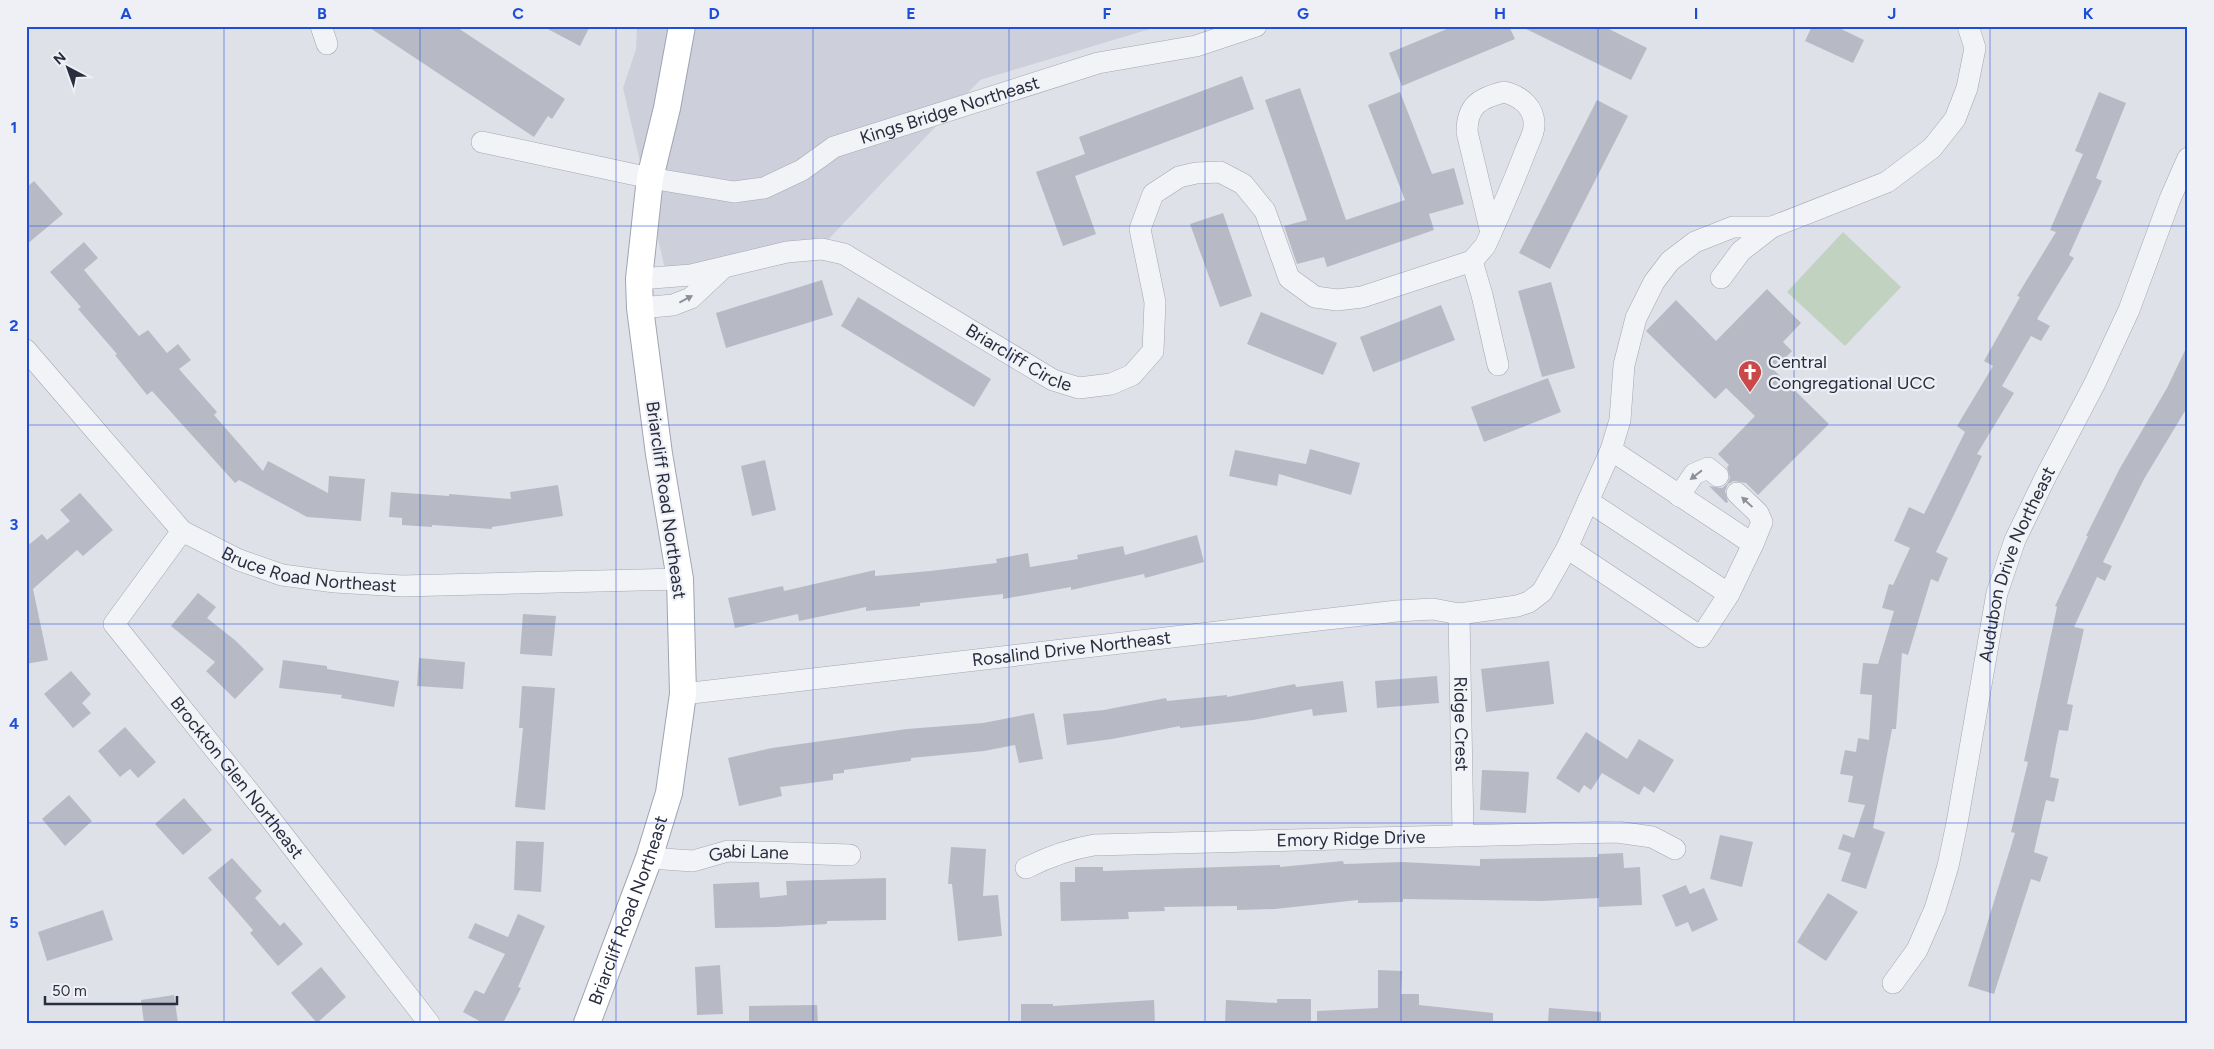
<svg xmlns="http://www.w3.org/2000/svg" width="2214" height="1049" viewBox="0 0 2214 1049" font-family="Figtree,sans-serif">
<style>
.built{fill:#cdd0da}
.green{fill:#c2d2c0}
.building{fill:#b7bac5}
.lines{fill:none;stroke-linecap:round;stroke-linejoin:round}
.minor-casing{stroke:#a4a7b2;stroke-width:22}
.major-casing{stroke:#9fa4b3;stroke-width:28}
.minor{stroke:#f2f3f6;stroke-width:21}
.major{stroke:#fff;stroke-width:26}
.oneway{fill:#8d909a}
.grid{fill:none;stroke:#1d4ed8;stroke-width:1;stroke-opacity:0.55}
.labels{text-anchor:middle;stroke-width:4.5;stroke-linejoin:round;paint-order:stroke}
.street-label{font-size:18px;fill:#282d3f;stroke:#eff0f6}
.poi-label{font-size:18px;fill:#282d3f;stroke:#eff0f6;text-anchor:start}
.neatline{fill:none;stroke:#1d4ed8;stroke-width:2}
.grid-label{font-size:16px;text-anchor:middle;font-weight:bold;fill:#1d4ed8}
</style>
<rect width="100%" height="100%" fill="#dfe1e8"/>
<!-- built -->
<path class="built" d="M637,26H1160L980,80L821,247L668,282L623,88L636,49Z"/>
<!-- green -->
<path class="green" d="M1843,232L1901,287L1845,346L1787,292Z"/>
<!-- building -->
<path class="building" d="M367,26H455L565,99L552,119L548,116L534,137Z
M542,26H590L580,46Z
M1454,26H1509L1515,39L1402,86L1389,53Z
M1520,26H1603L1647,48L1631,80Z
M1812,26H1835L1864,40L1853,63L1805,41Z
M1242,76L1254,109L1075,176L1096,234L1063,246L1036,172L1085,154L1079,137Z
M1300,88L1346,220L1405,200L1368,105L1400,92L1432,174L1454,168L1464,204L1429,214L1434,230L1327,267L1324,257L1297,264L1284,226L1307,220L1265,100Z
M2099,92L2126,103L2096,178L2102,181L2069,255L2074,258L2037,319L2050,326L2041,341L2031,336L2002,386L2014,393L1977,454L1982,456L1936,552L1948,558L1938,582L1931,579L1908,655L1902,653L1896,729H1892L1873,828L1885,832L1866,889L1841,881L1851,853L1838,849L1843,834L1854,838L1865,805L1848,802L1853,776L1840,774L1845,750L1856,752L1858,738L1869,740L1872,695L1860,694L1863,663L1878,664L1894,611L1882,608L1889,584L1893,585L1910,548L1894,541L1909,507L1924,514L1965,432L1957,426L1993,366L1984,361L2020,297L2017,296L2056,232L2050,230L2083,154L2075,151Z
M1597,100L1628,116L1550,269L1519,253Z
M34,181L63,214L26,245V188Z
M1223,213L1252,296L1220,307L1190,224Z
M84,242L98,258L84,270L139,336L148,330L167,353L178,344L191,360L179,369L217,412L214,415L263,471L268,461L328,493L329,476L365,479L361,521L307,517L239,480L235,483L152,391L147,395L115,355L117,354L78,309L81,307L50,272Z
M822,280L833,315L726,348L716,313Z
M1551,282L1575,368L1542,377L1518,291Z
M1767,289L1801,323L1783,342L1792,351L1774,370L1829,424L1758,495L1746,483L1734,481L1728,484L1725,491L1728,502L1726,503L1709,486L1722,488L1727,484L1730,478L1727,467L1729,465L1718,454L1755,416L1726,388L1715,399L1646,331L1676,300L1716,341Z
M858,297L991,379L974,407L841,326Z
M1441,305L1455,340L1373,372L1360,337Z
M1261,312L1337,343L1323,375L1247,344Z
M2188,344V406L2144,479L2103,562L2112,566L2105,581L2097,577L2074,627L2084,629L2067,704L2073,705L2068,731L2059,730L2050,777L2059,779L2054,802L2046,800L2034,852L2048,857L2040,882L2031,879L1994,994L1968,986L2015,833L2011,832L2028,762L2024,761L2057,607L2055,606L2088,536H2086L2120,468L2167,388Z
M1548,378L1561,412L1484,442L1471,407Z
M1310,449L1360,463L1351,495L1279,474L1277,486L1229,476L1235,450L1306,464Z
M765,460L776,510L752,516L741,466Z
M558,485L563,516L492,527V529L432,525V527L402,525V518L389,517L391,492L449,496V494L511,499L510,492Z
M80,493L113,530L83,556L77,550L33,589L48,660L26,664V547L42,534L47,540L70,521L60,510Z
M1197,535L1204,562L1145,578L1144,574L1071,590V587L1003,599V594L920,603V606L866,611V607L799,621L798,614L735,628L728,598L783,586L784,591L875,570V576L930,571L997,563L996,559L1028,553L1030,567L1078,559L1077,555L1123,546L1125,555Z
M198,593L216,607L207,618L236,641L264,669L235,699L206,671L215,662L171,626Z
M523,614L556,616L552,656L520,654Z
M419,658L465,662L463,689L417,686Z
M283,660L327,666V669L399,681L394,707L341,698L342,695L279,688Z
M1549,661L1554,704L1486,712L1481,669Z
M71,671L91,694L82,703L91,713L73,728L44,694Z
M1437,676L1439,703L1377,708L1375,681Z
M1343,681L1347,712L1313,716L1312,709L1253,720L1180,728V726L1112,739L1067,745L1063,714L1104,710L1166,698L1167,701L1227,695V697L1295,684L1296,687Z
M522,686L555,688L545,810L515,807L523,728H519Z
M1034,713L1043,759L1019,763L1015,745L984,751L911,758V761L844,770V773L833,774V780L780,787L782,796L739,806L728,758L772,748L907,729L983,723Z
M125,727L156,762L138,778L130,769L120,777L98,751Z
M1586,732L1627,759L1639,739L1674,760L1654,793L1644,786L1639,795L1602,773L1591,790L1584,785L1579,793L1556,778Z
M1482,770L1529,772L1526,813L1480,810Z
M69,795L92,821L65,846L42,819Z
M184,798L212,830L183,855L155,824Z
M1720,835L1753,842L1742,887L1710,879Z
M516,841L544,842L541,892L514,890Z
M951,847L986,849L983,896L998,895L1002,936L958,941L952,884H948Z
M1623,853L1624,868L1640,867L1642,905L1599,907V898L1542,901L1403,899V902L1358,903V900L1275,909L1237,910V906L1164,907L1165,911L1128,912L1129,919L1061,921L1060,882H1075V867H1103V871L1280,865V867L1343,861L1344,864L1402,862L1480,866V859L1598,857V854Z
M232,858L262,891L255,898L280,926L284,922L303,944L278,966L250,933L253,930L208,878Z
M886,878V920L827,921V924L777,927L715,928L713,884L759,882L760,898L787,895L786,881Z
M1686,885L1690,894L1704,888L1718,920L1692,932L1688,922L1676,927L1662,895Z
M1828,893L1858,912L1826,961L1797,942Z
M103,910L113,940L47,961L38,932Z
M518,914L545,926L518,987L521,988L503,1023H483L463,1012L475,990L484,994L505,954L468,938L475,923L508,937Z
M720,965L723,1014L697,1015L695,967Z
M321,967L346,997L317,1023L291,993Z
M1378,970L1402,971L1401,994H1419V1005L1493,1013V1023H1317V1011L1378,1008Z
M174,995L178,1023H144L141,1000Z
M1277,999H1311V1023H1225L1226,1000L1277,1003Z
M1154,1000L1155,1023H1021V1004H1053V1006Z
M817,1005L818,1023H749V1006Z
M1549,1008L1601,1012V1023H1548Z"/>
<g class="lines">
<!-- minor casing -->
<g class="minor-casing">
<g id="minor">
<path d="M321,26L327,44"/>
<path d="M1504,92C1521,96 1535,108 1534,126C1534,134 1528,144 1525,152C1515,179 1503,206 1491,233L1467,132C1467,105 1480,98 1504,92Z"/>
<path id="s1" d="M482,142L650,178L734,192L764,188L802,170L834,147L1098,63L1196,46L1256,26"/>
<path d="M1472,261L1482,295L1498,365"/>
<path d="M1721,278L1741,251L1772,227L1887,182L1932,148L1955,119L1967,88L1975,48L1968,26"/>
<path id="s2" d="M639,279L691,275L787,252L822,249L844,254L1053,380L1079,388L1111,384L1132,375L1153,351L1155,302L1140,229L1153,194L1179,177L1196,173L1220,172L1243,184L1265,211L1289,278L1315,297L1337,300L1362,297L1472,261L1485,246L1491,233"/>
<path d="M640,308L673,305L691,298L722,269"/>
<path id="s3" d="M26,350L182,531L239,560L282,575L335,582L402,586L680,579"/>
<path d="M1737,493L1758,513L1762,522L1753,544"/>
<path d="M1679,496L1694,474L1708,468L1718,476"/>
<path d="M1588,501L1729,594L1753,544L1611,450"/>
<path id="s4" d="M182,531L114,624L262,808L429,1023"/>
<path d="M1567,548L1701,637L1729,594"/>
<path id="s5" d="M1459,614L1463,834"/>
<path id="s6" d="M683,694L1397,611L1433,609L1459,614L1517,606L1529,602L1542,592L1567,548L1611,450L1620,420L1624,365L1636,318L1654,282L1670,261L1695,242L1733,227H1772"/>
<path id="s7" d="M649,858L693,861L728,851L850,855"/>
<path id="s8" d="M1026,868C1048,857 1070,849 1094,845L1617,832L1652,837L1675,849"/>
<path id="s9" d="M1893,983L1917,950L1935,909L1948,866L1957,823L1997,593L2015,540L2046,476L2095,383L2129,310L2170,199L2188,158"/>
</g>
</g>
<!-- major casing -->
<g class="major-casing">
<g id="major">
<path id="s10" d="M587,1023L649,858L669,793L683,694L680,579L659,454L640,308L639,279L650,178L667,108L682,26"/>
</g>
</g>
<!-- minor -->
<use href="#minor" class="minor"/>
<!-- major -->
<use href="#major" class="major"/>
</g>
<!-- one-way arrows -->
<defs><path id="oneway-solid" d="M-6-.8H1V-3.2L6.5 0L1 3.2V.8H-6Z" transform="scale(1.25)"/></defs>
<g class="oneway">
<use href="#oneway-solid" transform="translate(686 299) rotate(-28)"/>
<use href="#oneway-solid" transform="translate(1696 475) rotate(142)"/>
<use href="#oneway-solid" transform="translate(1747 502) rotate(-137)"/>
</g>
<!-- grid -->
<path class="grid" d="M224,26V1023M420,26V1023M616,26V1023M813,26V1023M1009,26V1023M1205,26V1023M1401,26V1023M1598,26V1023M1794,26V1023M1990,26V1023M26,226H2188M26,425H2188M26,624H2188M26,823H2188"/>
<!-- icons -->
<defs>
<g id="church-pin" transform="scale(1.25)"><path d="M0 17L-7.5 6A9.5 9.5 0 1 1 7.5 6Z" fill="#ca4847" stroke="#eff0f6"/><path d="M-1.2-6h2.4v3.5h3.3v2.4h-3.3V6h-2.4V-.1h-3.3v-2.4h3.3Z" fill="#fff"/></g>
</defs>
<g fill-rule="evenodd">
<use href="#church-pin" x="1750" y="372"/>
</g>
<g class="labels">
<!-- street labels -->
<g class="street-label">
<text dy="6" stroke="none"><textPath href="#s1" startOffset="490">Kings Bridge Northeast</textPath></text>
<text dy="6" stroke="none"><textPath href="#s2" startOffset="412">Briarcliff Circle</textPath></text>
<text transform="translate(666 500) rotate(82)" y="6">Briarcliff Road Northeast</text>
<text dy="6" stroke="none"><textPath href="#s9" startOffset="441">Audubon Drive Northeast</textPath></text>
<text dy="6" stroke="none"><textPath href="#s3" startOffset="374">Bruce Road Northeast</textPath></text>
<text dy="6" stroke="none"><textPath href="#s6" startOffset="391">Rosalind Drive Northeast</textPath></text>
<text dy="6" stroke="none"><textPath href="#s5" startOffset="110">Ridge Crest</textPath></text>
<text dy="6" stroke="none"><textPath href="#s4" startOffset="312">Brockton Glen Northeast</textPath></text>
<text dy="6" stroke="none"><textPath href="#s8" startOffset="329">Emory Ridge Drive</textPath></text>
<text dy="6" stroke="none"><textPath href="#s7" startOffset="101">Gabi Lane</textPath></text>
<text dy="6" stroke="none"><textPath href="#s10" startOffset="120">Briarcliff Road Northeast</textPath></text>
</g>
<!-- poi labels -->
<g class="poi-label">
<text x="1768" y="368">Central<tspan x="1768" dy="21">Congregational UCC</tspan></text>
</g>
</g>
<!-- border -->
<rect width="2214" height="1049" fill="none" stroke="#eff0f6" stroke-width="55"/>
<!-- north arrow -->
<g transform="translate(68 68) rotate(319)" stroke="#eff0f6" stroke-width="4" paint-order="stroke">
<path d="M0-4L9 19L0 12L-9 19Z" fill="#282d3f"/>
<text y="-8" font-size="14" font-weight="bold" text-anchor="middle" fill="#282d3f">N</text>
</g>
<!-- scale -->
<path d="M45 996v8h132v-8" fill="none" stroke="#282d3f" stroke-width="2.5"/>
<text x="52" y="996" font-size="15" fill="#282d3f" stroke="#eff0f6" stroke-width="4" paint-order="stroke">50 m</text>
<rect x="28" y="28" width="2158" height="994" class="neatline"/>
<g class="grid-label">
<text x="126" y="19">A</text>
<text x="322" y="19">B</text>
<text x="518" y="19">C</text>
<text x="714" y="19">D</text>
<text x="911" y="19">E</text>
<text x="1107" y="19">F</text>
<text x="1303" y="19">G</text>
<text x="1500" y="19">H</text>
<text x="1696" y="19">I</text>
<text x="1892" y="19">J</text>
<text x="2088" y="19">K</text>
<text x="14" y="133">1</text>
<text x="14" y="331">2</text>
<text x="14" y="530">3</text>
<text x="14" y="729">4</text>
<text x="14" y="928">5</text>
</g>
</svg>
